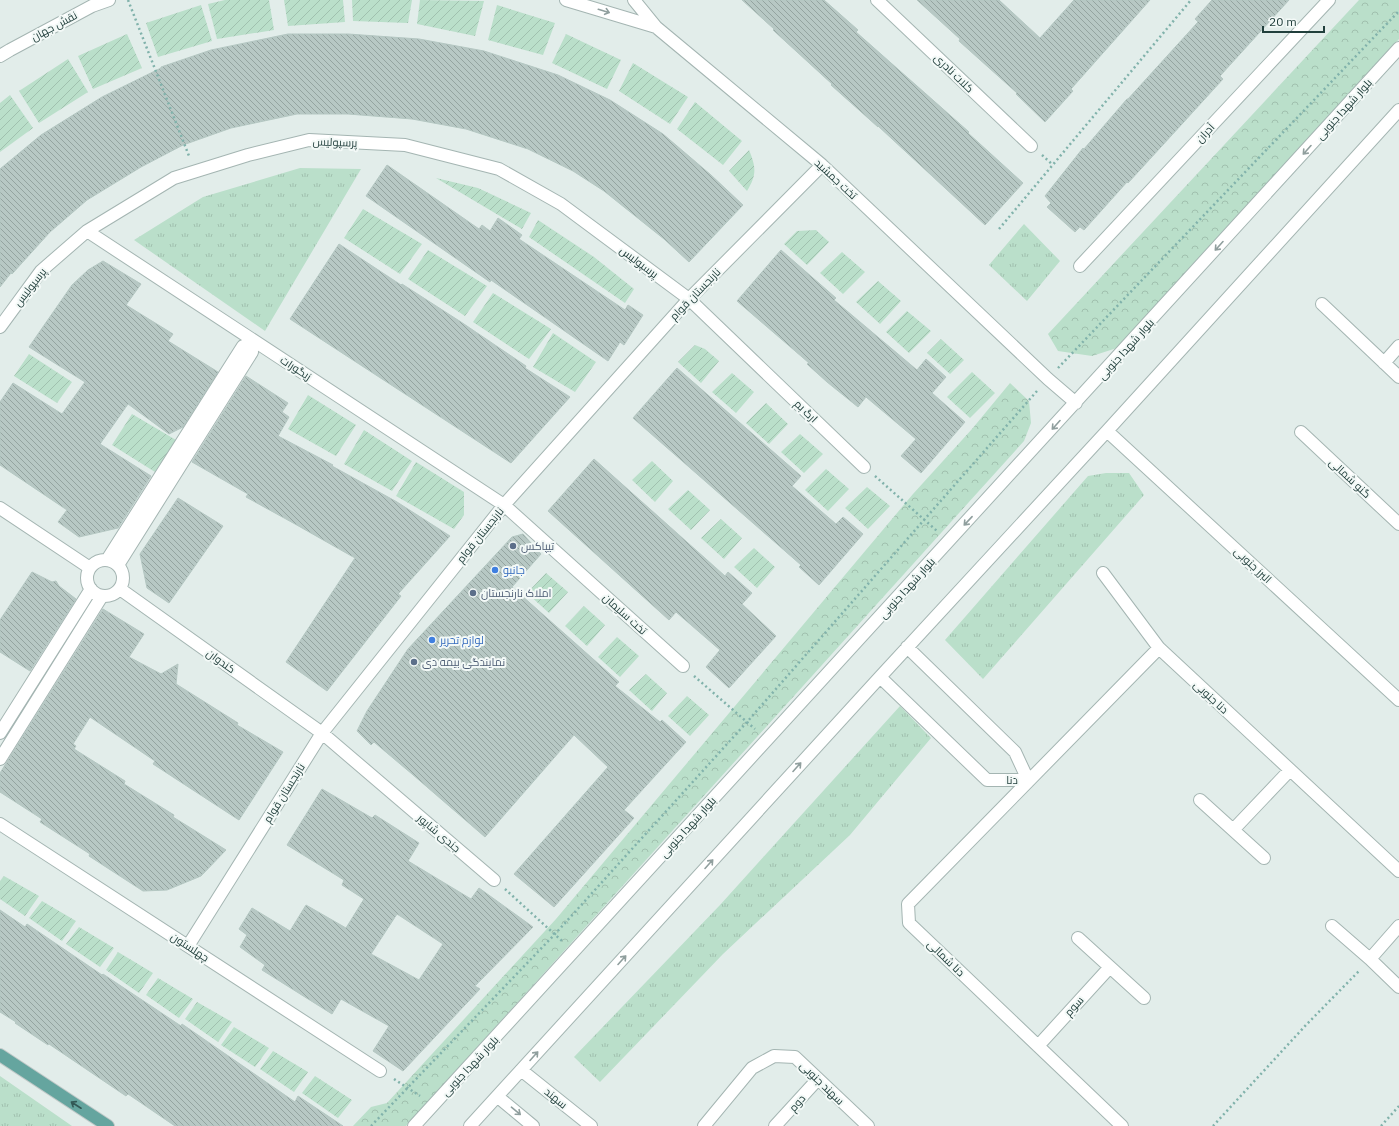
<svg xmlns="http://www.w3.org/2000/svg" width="1399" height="1126" viewBox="0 0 1399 1126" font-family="'IBM Plex Sans',Cairo,sans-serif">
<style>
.grass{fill:url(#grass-tufts)}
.forest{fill:url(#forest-crowns)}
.garden{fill:url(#garden-furrows)}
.building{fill:url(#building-back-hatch);stroke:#b4c7c2;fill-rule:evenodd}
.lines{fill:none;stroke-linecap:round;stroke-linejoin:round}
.minor-casing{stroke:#a4b5b2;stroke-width:14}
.major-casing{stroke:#c1c9c8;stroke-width:14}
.path{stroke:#81b2ab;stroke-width:2.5;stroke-dasharray:2 3;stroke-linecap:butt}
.minor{stroke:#fff;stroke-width:12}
.major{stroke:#65a59f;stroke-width:12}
.oneway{stroke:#909f9e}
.oneway2{stroke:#325855}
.service-dot{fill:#5c6f8a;stroke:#f3f9f7;stroke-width:1.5}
.shop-dot{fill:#3f7fe0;stroke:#f3f9f7;stroke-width:1.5}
.labels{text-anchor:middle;stroke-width:4;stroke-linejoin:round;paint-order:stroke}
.street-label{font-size:11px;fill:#213f3c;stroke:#f3f9f7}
.service-label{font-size:11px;fill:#4e5e75;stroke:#f3f9f7;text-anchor:start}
.shop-label{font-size:11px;fill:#366cbe;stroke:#f3f9f7;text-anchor:start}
</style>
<defs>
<pattern id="grass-tufts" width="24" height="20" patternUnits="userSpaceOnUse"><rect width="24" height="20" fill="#badfca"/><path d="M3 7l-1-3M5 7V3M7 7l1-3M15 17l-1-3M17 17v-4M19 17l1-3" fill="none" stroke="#a0c0ae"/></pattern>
<pattern id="forest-crowns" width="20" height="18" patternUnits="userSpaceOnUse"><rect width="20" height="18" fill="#badfca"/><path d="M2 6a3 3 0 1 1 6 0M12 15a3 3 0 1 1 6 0" fill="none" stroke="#a0c0ae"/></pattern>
<pattern id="garden-furrows" width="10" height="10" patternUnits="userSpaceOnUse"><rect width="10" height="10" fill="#badfca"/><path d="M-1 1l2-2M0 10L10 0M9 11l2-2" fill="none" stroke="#a0c0ae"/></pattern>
<pattern id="building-back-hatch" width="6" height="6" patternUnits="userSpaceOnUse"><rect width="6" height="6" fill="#b7c8c4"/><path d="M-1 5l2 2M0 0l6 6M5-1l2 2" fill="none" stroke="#94a4a0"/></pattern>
</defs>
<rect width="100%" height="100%" fill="#e2edea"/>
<!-- grass -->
<path class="grass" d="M300,168L361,169L265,331L134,240L203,197Z
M1024,224L1060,261L1027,301L989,265Z
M1106,473H1129L1144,495L983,679L945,640L1088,476Z
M900,706L931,738L850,835L723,954L600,1082L574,1057L720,905Z
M0,1076L72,1126H0Z"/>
<!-- forest -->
<path class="forest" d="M1359,0H1399V39L1293,159L1120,347L1092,356L1058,351L1048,334Z
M1010,383L1029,401L1031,423L1024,441L406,1126H353L371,1107L387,1103L556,919L913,494L972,429Z"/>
<!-- garden -->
<path class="garden" d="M225,0H269L274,30L217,39L208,4Z
M284,0H343L345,22L288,26Z
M352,0H412L408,23L353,21Z
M420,0L484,1L475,36L417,24Z
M201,5L212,41L158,57L146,23Z
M497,5L555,23L543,55L488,40Z
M127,34L142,68L93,89L78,56Z
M566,34L621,60L607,89L552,63Z
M68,59L88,92L39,123L19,91Z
M633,63L688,97L670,124L619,91Z
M10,95L33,128L0,152V103Z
M695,102L742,141L723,165L677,129Z
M749,150C756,167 757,175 747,191L729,171Z
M436,178L478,188L531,213L522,229Z
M363,209L422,244L400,274L344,238Z
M538,220L594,257L634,289L625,303L529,237Z
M816,230L829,242L807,265L784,244L797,231Z
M428,250L487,286L465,316L408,279Z
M842,252L865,272L843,294L820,273Z
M878,281L901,301L880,324L856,302Z
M493,293L551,329L529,359L473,322Z
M907,311L931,331L909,353L886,332Z
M553,333L596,362L575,392L533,367Z
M941,339L964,360L950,374L927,353Z
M695,345L705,349L719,361L701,383L678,362Z
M29,354L72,382L57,403L14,376Z
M972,372L995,393L970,418L947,397Z
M732,373L754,392L736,413L712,392Z
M308,395L356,425L336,456L288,429Z
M766,403L788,424L769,444L746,423Z
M132,414L176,440L155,472L112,445Z
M364,430L412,461L392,491L344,464Z
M800,434L823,454L804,473L781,452Z
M652,461L673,481L655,502L632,480Z
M416,462L464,492V515L454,529L396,496Z
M826,469L849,489L828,511L805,490Z
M867,487L890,506L868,529L845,508Z
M688,490L710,510L691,530L668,509Z
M721,519L742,538L724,559L701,538Z
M754,548L775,567L757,588L734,567Z
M546,573L568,592L549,613L527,593Z
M584,606L605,625L587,646L565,626Z
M617,637L639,656L620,677L598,657Z
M646,674L667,693L652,711L629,690Z
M687,696L709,715L690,736L668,716Z
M4,876L39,896L25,916L0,899V881Z
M42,901L76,921L62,941L29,918Z
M79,927L114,948L100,967L66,944Z
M118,952L153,973L139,993L106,970Z
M158,978L193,999L179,1018L146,995Z
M197,1002L232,1022L218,1042L185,1019Z
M234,1027L269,1048L255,1067L221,1045Z
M273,1051L308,1072L294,1092L260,1069Z
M315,1076L352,1100L338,1118L302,1093Z"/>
<!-- building -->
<path class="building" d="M742,0H824L858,30L856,32L969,132L968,133L1023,183L985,225L878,126V127L831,85L832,84L773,30L774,29Z
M917,0H999L1040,38L1074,0H1150L1071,89L1073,91L1045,122L1016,94L1017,93L959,41L960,39Z
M1212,0H1289L1220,76L1223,79L1182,124L1128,183L1127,182L1084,230L1080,227L1075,232L1047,207L1051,203L1045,196L1083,148L1084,149L1127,99H1128L1198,22L1195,19Z
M288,34H348L419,39L484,51L558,75L610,100L663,134L711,175L743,205L689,262L664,239L604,191L573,171L528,149L466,129L412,119L348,114H297L231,128L183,145L141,167L87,200L50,232L12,274L11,273L0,287V169L41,135L102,97L161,68V67L211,50Z
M387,165L479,229L482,225L490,231L498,218L522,235L519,239L625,310L628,305L643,315L624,345L620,342L608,361L491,280L490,282L366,196Z
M339,244L401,285L402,284L461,322L526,366L525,368L570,397L511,463L290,319Z
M781,250L836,298L834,300L917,370L926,359L946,377L932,393L965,422L921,473L901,456L916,439L866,397L858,407L827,382L807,364L809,363L737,301Z
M103,261L141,284L126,305L173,334L168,341L218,372L183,427L169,434L128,404L100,444L151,476L118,528L79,537L58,522L67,510L0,465V402L13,383L62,414L85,382L29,347L72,285L88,270Z
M677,368L801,476L792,486L836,524L843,517L863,534L819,585L799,567L801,565L633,418Z
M246,376L288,403L282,412L289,417L278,436L333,465L332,466L397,502L450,536L398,594L401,596L327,691L286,662L355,558L295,524L246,497L248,494L192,462Z
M594,459L725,576L728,572L752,593L742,604L776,636L729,688L706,667L720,650L676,612L669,620L548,511Z
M178,498L223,526L169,603L147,588L140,554Z
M523,534L541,554L512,587L619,682L615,686L660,722L662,720L686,742L624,810L634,818L554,907L514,874L608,767L574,735L485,837L412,774L374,742L371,745L357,731L367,711L408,649L512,537Z
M32,572L52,582L56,581L59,586L76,599L30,671L0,652V620Z
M103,609L144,634L129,657L161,674L178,664L176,684L238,723L237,725L283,752L239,820L153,764L155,761L90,717L73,744L76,746L74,749L125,781L124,784L174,815L173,817L226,850L201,876L167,890L143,891L89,856L90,854L40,822L42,819L0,792V773Z
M322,789L372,818L375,815L419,843L408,861L471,899L479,888L533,927L475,986L480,989L403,1071L373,1051L389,1026L341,999L332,1014L262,970L265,965L240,947L247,935L239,929L252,908L290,931L306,905L346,928L364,899L342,885L344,880L287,845ZM397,914L443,944L419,980L371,954Z
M0,910L25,927L27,924L102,975L103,974L181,1026L182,1024L295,1102L298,1096L343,1126H175L128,1094L126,1096L49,1044L48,1045L15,1023L16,1022L0,1012Z"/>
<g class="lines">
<!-- minor casing -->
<g class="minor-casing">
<path id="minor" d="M566,0L656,27L822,165L1048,379L1076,403
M634,0L656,27
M877,0L1031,146
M0,56L10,50L92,6L109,0
M87,231L504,505L683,666
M1080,266L1329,0
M1322,304L1399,377
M0,327L41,271L87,231L174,178L248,155L309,140L405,145L499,169L561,204L689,299L864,467
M1384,363L1399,346
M1107,431L1399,700
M1301,432L1399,524
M0,508L90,568
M87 578a18 18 0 1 1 36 0a18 18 0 1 1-36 0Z
M107,560L243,346L252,352L118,565
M1103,573L1159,648
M120,589L322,733L494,880
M880,677L987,780H1028L1015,752L907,647
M0,733L91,589
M0,759L102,596
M1200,800L1264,858
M0,824L380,1071
M1233,830L1290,770
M1332,926L1370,959L1399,987
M1078,938L1144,998
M188,946L322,733L504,505L689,299L822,165
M1370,959L1399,926
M1038,1046L1110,967
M521,1070L591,1126
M498,1097L533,1126
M414,1126L1399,48
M470,1126L880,677L1107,431L1399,110
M704,1126L752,1068L774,1056L795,1057L868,1126
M775,1126L818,1079
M1122,1126L909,923L908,904L1159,648L1399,871"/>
</g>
<!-- major casing -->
<g class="major-casing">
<path id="major" d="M0,1055L108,1126"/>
</g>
<!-- path -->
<path class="path" d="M128,0L189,156
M1042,155L1053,165
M999,229L1191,0
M1058,368L1399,11
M875,476L937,531
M694,676L755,729
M505,889L562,941
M394,1079L420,1096
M371,1126L555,934L747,722L1037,391
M1213,1126L1306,1025L1359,971
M1381,1126L1399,1106"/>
<!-- minor -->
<use href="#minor" class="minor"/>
<!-- major -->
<use href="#major" class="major"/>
</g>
<!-- one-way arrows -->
<defs><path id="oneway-shaft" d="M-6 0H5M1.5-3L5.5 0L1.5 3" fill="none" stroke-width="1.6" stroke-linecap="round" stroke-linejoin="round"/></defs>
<g class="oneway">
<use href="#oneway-shaft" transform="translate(604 11) rotate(17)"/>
<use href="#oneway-shaft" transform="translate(1307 150) rotate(132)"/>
<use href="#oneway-shaft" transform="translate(1219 246) rotate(132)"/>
<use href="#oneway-shaft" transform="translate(1056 425) rotate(132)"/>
<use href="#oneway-shaft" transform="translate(968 521) rotate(133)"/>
<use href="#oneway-shaft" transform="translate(797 767) rotate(-48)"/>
<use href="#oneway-shaft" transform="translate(709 864) rotate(-48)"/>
<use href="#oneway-shaft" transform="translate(622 960) rotate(-48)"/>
<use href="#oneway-shaft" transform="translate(534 1056) rotate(-48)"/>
<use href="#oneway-shaft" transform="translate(516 1111) rotate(40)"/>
</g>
<use class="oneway2" href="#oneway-shaft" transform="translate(76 1105) rotate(-147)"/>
<!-- markers -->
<g class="service-dot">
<circle cx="513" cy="546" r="4"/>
<circle cx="473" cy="593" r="4"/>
<circle cx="414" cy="662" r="4"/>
</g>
<g class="shop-dot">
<circle cx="495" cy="570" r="4"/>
<circle cx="432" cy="640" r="4"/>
</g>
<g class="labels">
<!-- street labels -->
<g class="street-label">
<text transform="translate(54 26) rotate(-28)" y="4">نقش جهان</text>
<text transform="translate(954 73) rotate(44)" y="4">کلات نادری</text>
<text transform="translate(1344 109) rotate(-48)" y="4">بلوار شهدا جنوبی</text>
<text transform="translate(1205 133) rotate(-47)" y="4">آدران</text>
<text transform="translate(335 142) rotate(2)" y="4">پرسپولیس</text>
<text transform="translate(836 179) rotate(43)" y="4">تخت جمشید</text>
<text transform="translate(639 262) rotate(37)" y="4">پرسپولیس</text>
<text transform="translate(30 287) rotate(-52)" y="4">پرسپولیس</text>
<text transform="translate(695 294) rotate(-46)" y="4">نارنجستان قوام</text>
<text transform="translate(1126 349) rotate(-48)" y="4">بلوار شهدا جنوبی</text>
<text transform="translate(296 368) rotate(33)" y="4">زیگورات</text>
<text transform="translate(806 411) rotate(44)" y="4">ارگ بم</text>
<text transform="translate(1350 478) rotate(43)" y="4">گنو شمالی</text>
<text transform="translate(480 535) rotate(-51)" y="4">نارنجستان قوام</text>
<text transform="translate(1253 565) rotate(43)" y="4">البرز جنوبی</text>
<text transform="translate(907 588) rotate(-48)" y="4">بلوار شهدا جنوبی</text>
<text transform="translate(625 614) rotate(42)" y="4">تخت سلیمان</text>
<text transform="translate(221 661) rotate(36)" y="4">کندوان</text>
<text transform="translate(1211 697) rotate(43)" y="4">دنا جنوبی</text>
<text x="1012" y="784">دنا</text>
<text transform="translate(284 793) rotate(-58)" y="4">نارنجستان قوام</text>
<text transform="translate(688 827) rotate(-48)" y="4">بلوار شهدا جنوبی</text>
<text transform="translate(439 833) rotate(40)" y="4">جندی شاپور</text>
<text transform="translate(190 947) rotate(33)" y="4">چهلستون</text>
<text transform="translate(946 958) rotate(44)" y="4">دنا شمالی</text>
<text transform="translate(1074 1006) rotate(-48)" y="4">سوم</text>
<text transform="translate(470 1066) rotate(-47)" y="4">بلوار شهدا جنوبی</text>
<text transform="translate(822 1083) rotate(44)" y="4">سهند جنوبی</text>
<text transform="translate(556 1098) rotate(39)" y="4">سهند</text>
<text transform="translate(797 1103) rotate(-48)" y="4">دوم</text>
</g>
<!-- service labels -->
<g class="service-label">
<text x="521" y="550">تیپاکس</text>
<text x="481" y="597">املاک نارنجستان</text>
<text x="422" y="666">نمایندگی بیمه دی</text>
</g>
<!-- shop labels -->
<g class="shop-label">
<text x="503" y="574">جانبو</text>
<text x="440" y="644">لوازم تحریر</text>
</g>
</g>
<!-- scale -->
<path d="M1263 26v6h61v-6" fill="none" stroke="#213f3c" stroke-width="2"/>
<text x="1269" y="26" font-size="12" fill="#213f3c" stroke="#f3f9f7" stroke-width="3" paint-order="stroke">20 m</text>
</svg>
